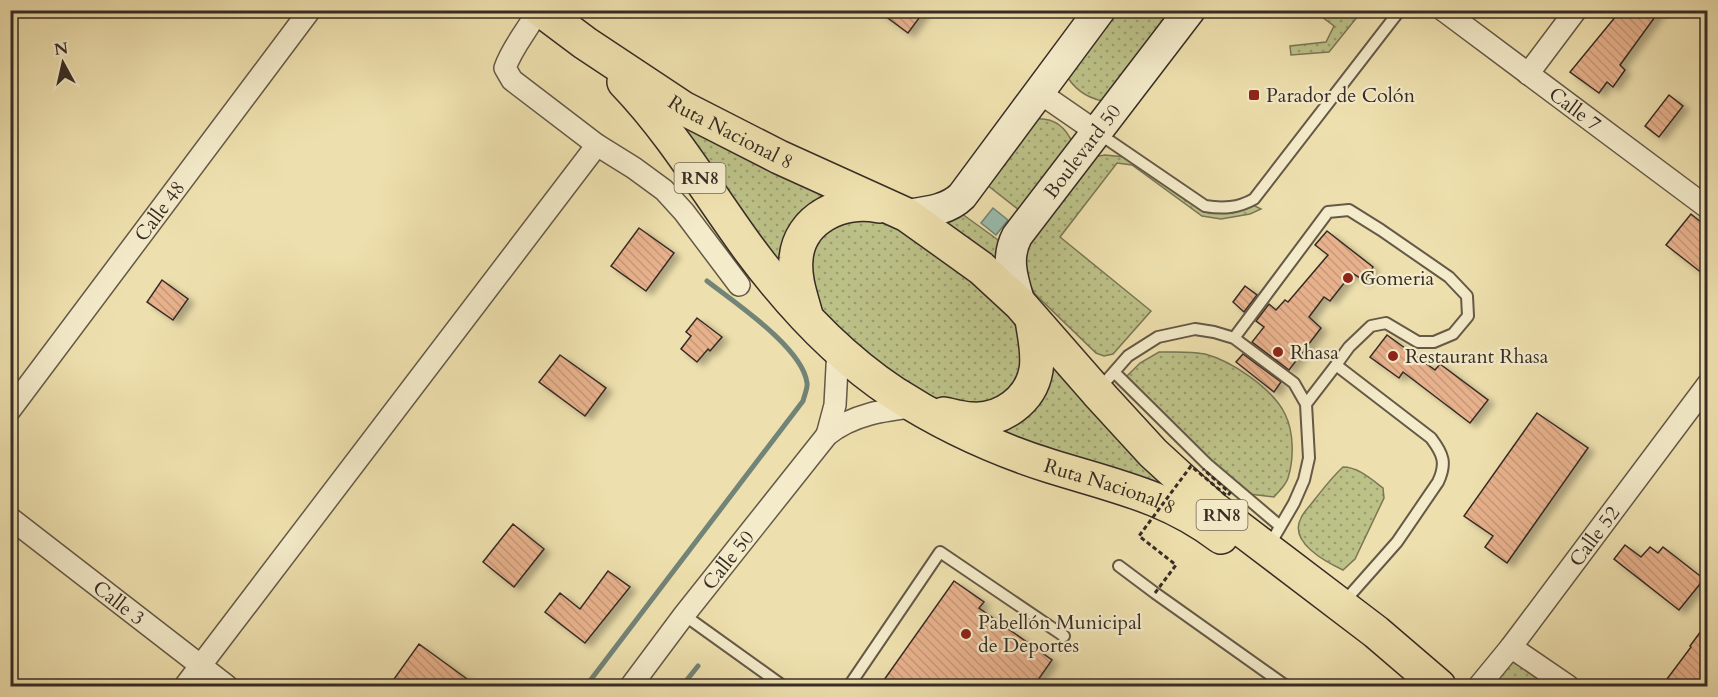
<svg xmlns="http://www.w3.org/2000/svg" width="1718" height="697" viewBox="0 0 1718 697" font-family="Cardo,serif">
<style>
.grass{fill:url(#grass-dots);stroke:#7a7656;stroke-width:1.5}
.water{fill:#99bdae;stroke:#728377;stroke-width:1.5}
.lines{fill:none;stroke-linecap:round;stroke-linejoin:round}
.stream{stroke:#728377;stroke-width:5}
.building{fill:url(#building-back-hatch);stroke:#372c25;stroke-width:1.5;filter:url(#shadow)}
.lane-casing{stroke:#655947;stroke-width:14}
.street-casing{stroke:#655947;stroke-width:24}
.secondary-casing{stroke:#372c25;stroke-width:33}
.highway-casing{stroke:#372c25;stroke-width:36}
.lane{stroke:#f4ebca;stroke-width:10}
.street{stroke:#f4ebca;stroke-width:21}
.secondary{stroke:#f4ebca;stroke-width:30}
.highway{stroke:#eee0ae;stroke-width:33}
.path-bridge{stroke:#372c25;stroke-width:3;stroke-dasharray:4.5 3;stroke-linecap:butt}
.poi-dot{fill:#8f2418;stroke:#f4ebca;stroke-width:2}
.labels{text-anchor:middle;stroke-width:4.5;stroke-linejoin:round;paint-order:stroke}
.shield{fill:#f4ebca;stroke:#706556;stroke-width:1.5}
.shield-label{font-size:18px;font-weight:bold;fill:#372c25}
.poi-label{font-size:20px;fill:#372c25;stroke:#f4ebca;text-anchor:start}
.street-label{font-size:20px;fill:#372c25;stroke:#f4ebca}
</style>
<defs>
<pattern id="grass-dots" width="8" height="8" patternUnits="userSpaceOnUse" patternTransform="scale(1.5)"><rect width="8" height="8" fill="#bcc188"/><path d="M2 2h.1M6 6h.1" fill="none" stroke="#9a9d6f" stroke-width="1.8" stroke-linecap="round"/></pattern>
<pattern id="building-back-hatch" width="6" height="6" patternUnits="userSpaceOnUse" patternTransform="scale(1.5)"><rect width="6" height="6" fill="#e7b18c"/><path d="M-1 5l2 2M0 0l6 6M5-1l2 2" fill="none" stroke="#c79879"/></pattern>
<filter id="shadow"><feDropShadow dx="6" dy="4" stdDeviation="3" flood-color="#0004"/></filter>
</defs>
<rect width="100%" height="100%" fill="#eee0ae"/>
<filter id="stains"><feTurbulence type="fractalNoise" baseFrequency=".00333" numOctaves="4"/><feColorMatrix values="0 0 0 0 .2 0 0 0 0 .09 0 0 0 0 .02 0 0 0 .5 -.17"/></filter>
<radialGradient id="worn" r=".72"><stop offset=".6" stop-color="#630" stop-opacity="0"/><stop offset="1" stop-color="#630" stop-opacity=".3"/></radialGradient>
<!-- grass -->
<path class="grass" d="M1111,11H1179L1109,102C1091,100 1078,93 1068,78Z
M1314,11H1362L1329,52L1291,55L1290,46L1326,42L1334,26Z
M1034,119C1053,117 1066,127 1073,144L1024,214L982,181Z
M673,120L828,194C796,209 780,235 780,271Z
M1105,155L1125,157L1207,209L1251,204L1261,209L1250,214L1221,219L1202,216L1132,165L1117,163L1060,237L1151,311L1113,354L1104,356L1096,353L1035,294L1025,276L1021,246L1092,157Z
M958,211L1005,245L1002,266L930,218Z
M856,215L899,225L932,247L1008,313L1024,340L1022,381L992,405L948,403L924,394L896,377L815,309L808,284L817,236Z
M1052,350L1177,496L990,431Z
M1159,352C1173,352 1191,351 1205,354C1232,361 1273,389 1285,414C1294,432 1294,459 1288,478C1286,485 1279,491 1274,497L1249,494L1123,380L1140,363Z
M1343,467C1358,467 1371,479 1383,488L1384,498L1355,559L1343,570C1326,562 1288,542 1301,518C1304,511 1311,505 1315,499C1324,488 1332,477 1343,467Z
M1511,647L1568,686H1479Z"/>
<!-- water -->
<path class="water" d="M993,208L1008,220L996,235L981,223Z"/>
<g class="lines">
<!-- stream -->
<path class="stream" d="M586,686L803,401C804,396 808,388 807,383C803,348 734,302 707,281
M682,686L698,666"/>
</g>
<!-- building -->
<path class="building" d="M877,10H925L908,33Z
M1621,10H1660L1620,65L1625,70L1613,87L1607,82L1599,93L1570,72Z
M1669,95L1683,106L1659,137L1645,126Z
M1691,214L1707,227V277L1666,245Z
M639,228L674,253L646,291L611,266Z
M1327,231L1373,267L1365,281L1352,273L1330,301L1324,297L1309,317L1321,328L1289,370L1252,342L1264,327L1256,321L1269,304L1276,310L1285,300L1288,302L1328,255L1315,245Z
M162,280L188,299L173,320L147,302Z
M1245,286L1257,295L1244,312L1233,302Z
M697,318L722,337L710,351L708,349L697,362L681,349L691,336L686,332Z
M1387,335L1435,370L1440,364L1488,400L1470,423L1403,372L1399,378L1370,357Z
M1243,354L1281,382L1274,392L1236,362Z
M560,355L606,388L585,416L539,382Z
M1537,413L1588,448L1507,563L1485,547L1493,536L1464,516Z
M513,524L544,549L514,587L483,562Z
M1625,545L1641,557L1650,547L1658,553L1663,547L1704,579L1679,610L1614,559Z
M608,571L630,587L585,643L545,612L560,593L580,609Z
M954,581L984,602L979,608L1052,660L1033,687H879Z
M1707,623V687H1661L1691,647L1690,646Z
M419,644L478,687H404L394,679Z"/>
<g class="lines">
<!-- lane casing -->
<g class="lane-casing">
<path id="lane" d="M1098,133L1205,206C1223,209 1238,208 1254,199L1400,10
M1234,338L1328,212L1349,210L1381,230L1449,277L1467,296L1468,316L1453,334L1434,342H1418L1386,323L1371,326L1349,347L1336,365
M1114,372L1207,464L1280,526
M1100,388L1128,356L1158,337L1195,329L1214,332L1234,338L1294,383L1306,404L1309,458L1304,480L1294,503L1269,546
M1306,404L1336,365L1431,438C1443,454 1447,463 1438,482L1397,542L1343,603
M1119,566L1155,593L1286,686
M684,615L783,686
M849,686L940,552L1064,636"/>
</g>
<!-- street casing -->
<g class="street-casing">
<g id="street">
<path d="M538,10C528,30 512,47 505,68L512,80L597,145L634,168L664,190L684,212L739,285"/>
<path id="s1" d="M1443,10L1708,208"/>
<path d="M1528,74L1576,10"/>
<path d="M1040,93L1098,133"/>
<path id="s2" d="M10,410L310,10"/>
<path d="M827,435L835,405L838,348"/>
<path id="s3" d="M10,518L227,686"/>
<path d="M1511,647L1568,686"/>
<path d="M185,686L597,145"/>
<path id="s4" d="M631,686L684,615L827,435C853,414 885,410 917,406"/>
<path id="s5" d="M1479,686L1511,647L1708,384"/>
</g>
</g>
<!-- secondary casing -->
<g class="secondary-casing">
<g id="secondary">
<path d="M907,215C927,212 948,210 962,196L1100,10"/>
<path id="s6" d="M1020,304C1013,280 1005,259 1017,236L1190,10"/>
</g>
</g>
<!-- highway casing -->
<g class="highway-casing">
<g id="highway">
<path id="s7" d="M541,10L585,43L683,108L779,157L907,215L981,268L1020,304L1097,392L1153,453L1213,508L1376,632L1439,686"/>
<path id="s8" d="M624,82C673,133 708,193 749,249C789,303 838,356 894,393C942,424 996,449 1050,466C1114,486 1167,496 1221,537"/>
<path d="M806,315C801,297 794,278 796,259C799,218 843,198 879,206"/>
<path d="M944,414C953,416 963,419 972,419C1002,421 1031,400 1036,370C1039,353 1034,335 1032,319"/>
</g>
</g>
<!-- lane -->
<use href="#lane" class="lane"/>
<!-- street -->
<use href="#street" class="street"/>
<!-- secondary -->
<use href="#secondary" class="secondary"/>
<!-- highway -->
<use href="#highway" class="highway"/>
<!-- path-bridge -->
<path class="path-bridge" d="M1155,593L1176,565L1139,536L1191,466L1227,496L1230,493L1203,469"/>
</g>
<!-- markers -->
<g class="poi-dot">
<rect x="1248" y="89" width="12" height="12" rx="3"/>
<circle cx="1348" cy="278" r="6"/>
<circle cx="1278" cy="352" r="6"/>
<circle cx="1393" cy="356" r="6"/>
<circle cx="966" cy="634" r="6"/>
</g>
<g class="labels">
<!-- shield labels -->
<g class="shield">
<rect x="674.5" y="163" width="51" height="30" rx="4.5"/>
<rect x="1196.5" y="500" width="51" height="30" rx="4.5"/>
</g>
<g class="shield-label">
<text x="700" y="184">RN8</text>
<text x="1222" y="521">RN8</text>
</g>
<!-- poi labels -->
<g class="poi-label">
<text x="1266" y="102">Parador de Colón</text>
<text x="1360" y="285">Gomeria</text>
<text x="1290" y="359">Rhasa</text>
<text x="1405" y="363">Restaurant Rhasa</text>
<text x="978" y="629">Pabellón Municipal<tspan x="978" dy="23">de Deportes</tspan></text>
</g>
<!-- street labels -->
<g class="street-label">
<text dy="7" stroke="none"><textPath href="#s1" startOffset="165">Calle 7</textPath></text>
<text dy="7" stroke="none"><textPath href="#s7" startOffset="226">Ruta Nacional 8</textPath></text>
<text dy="7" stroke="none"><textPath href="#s6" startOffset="177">Boulevard 50</textPath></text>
<text dy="7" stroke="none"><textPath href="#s2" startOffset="249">Calle 48</textPath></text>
<text dy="7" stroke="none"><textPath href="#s8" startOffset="650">Ruta Nacional 8</textPath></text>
<text dy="7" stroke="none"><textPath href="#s5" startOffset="189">Calle 52</textPath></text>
<text dy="7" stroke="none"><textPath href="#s4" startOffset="159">Calle 50</textPath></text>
<text dy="7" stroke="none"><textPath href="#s3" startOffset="138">Calle 3</textPath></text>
</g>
</g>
<!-- margin -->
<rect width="1718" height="697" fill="none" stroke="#eee0ae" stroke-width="36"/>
<rect x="12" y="12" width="1694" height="673" fill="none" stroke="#372c25" stroke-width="3"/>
<rect x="18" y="18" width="1682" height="661" fill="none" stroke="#372c25" stroke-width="1.5"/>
<!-- north arrow -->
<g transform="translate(63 63) rotate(352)" stroke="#f4ebca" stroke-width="4.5" paint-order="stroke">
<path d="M0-4.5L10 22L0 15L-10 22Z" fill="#372c25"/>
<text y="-9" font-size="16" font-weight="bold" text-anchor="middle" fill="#372c25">N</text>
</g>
<rect width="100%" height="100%" filter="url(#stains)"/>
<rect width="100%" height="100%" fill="url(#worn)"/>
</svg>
